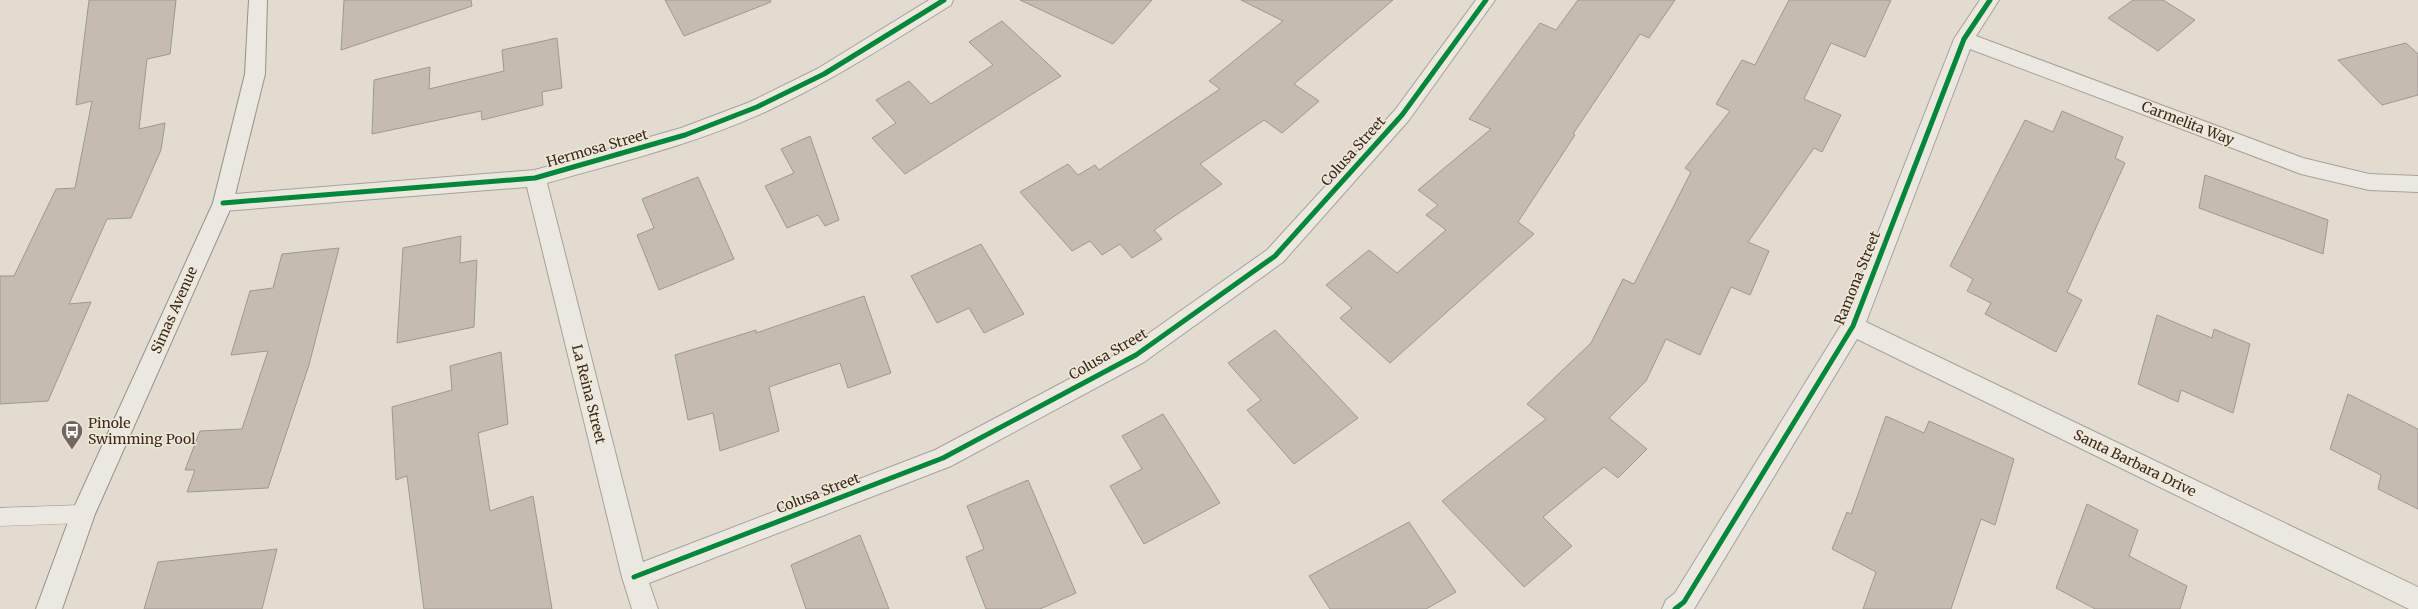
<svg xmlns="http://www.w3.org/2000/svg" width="2418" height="609" viewBox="0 0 2418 609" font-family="Merriweather,serif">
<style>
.building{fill:#c6bbb1;stroke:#a2978f}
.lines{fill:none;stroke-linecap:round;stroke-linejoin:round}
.lane-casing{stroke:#a8a198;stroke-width:1}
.street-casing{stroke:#a8a198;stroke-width:2}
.secondary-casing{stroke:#979088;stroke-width:2}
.lane{fill:#ebe8e1;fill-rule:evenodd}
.street{fill:#ebe8e1;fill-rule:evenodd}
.secondary{fill:#ebe8e1;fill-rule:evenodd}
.cycleway-casing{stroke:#f2e8d7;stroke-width:8}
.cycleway{stroke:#00873e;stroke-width:5}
.labels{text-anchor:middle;stroke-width:3;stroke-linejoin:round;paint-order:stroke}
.street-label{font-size:14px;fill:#362a21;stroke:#f2e8d7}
.poi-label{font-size:14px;fill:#362a21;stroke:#f2e8d7;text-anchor:start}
</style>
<rect width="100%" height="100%" fill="#e2dbd0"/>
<!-- building -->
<path class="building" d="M89,0H176L170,54L147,59L139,129L165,123L161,150L131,218L107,219L69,304L91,302L48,401L0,404V276H14L56,189L75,188L92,101L76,105Z
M344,0H471L472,6L341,50Z
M665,0H770L771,2L684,36Z
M1020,0H1152L1113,44Z
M1241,0H1393L1294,84L1319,101L1282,133L1264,120L1200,164L1222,184L1154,230L1162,239L1132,258L1120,244L1102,255L1090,241L1072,251L1020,192L1068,164L1078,175L1095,165L1099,170L1220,89L1209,81L1283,21Z
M1578,0H1675L1649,38L1640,34L1573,134L1575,135L1518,222L1534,234L1390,363L1340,318L1352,308L1326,285L1369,250L1397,273L1446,230L1426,215L1438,205L1418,190L1491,129L1469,119L1540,23L1556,30Z
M1789,0H1891L1865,57L1831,43L1804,99L1841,115L1822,152L1814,148L1748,242L1769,251L1750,295L1731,287L1700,355L1666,339L1646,381L1609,418L1647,449L1618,478L1604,467L1543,517L1572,546L1524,587L1442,501L1546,419L1527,404L1591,343L1623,279L1634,284L1691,172L1685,168L1730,111L1716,104L1742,60L1755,65Z
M2133,0H2163L2195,20L2158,51L2108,18Z
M1002,21L1061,76L905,174L872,138L896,123L876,100L909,81L931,104L993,65L969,42Z
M557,38L562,88L542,92L543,105L482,120L481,111L372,134L374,80L430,67L429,89L504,71L502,50Z
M2406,43L2418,54V95L2382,105L2338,60Z
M2062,111L2123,137L2115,158L2125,163L2067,292L2082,300L2056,352L1985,314L1991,303L1967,291L1973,279L1950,266L2025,120L2053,132Z
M810,136L839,220L825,226L818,215L787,228L765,186L794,173L781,149Z
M2205,175L2328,220L2323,254L2199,208Z
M698,177L734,259L659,290L637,235L654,228L642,199Z
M461,236L460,263L477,260L474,327L397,343L403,248Z
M981,244L1024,314L984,333L969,308L937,323L911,276Z
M339,248L309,365L268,488L187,492L195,470H185L200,431L242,429L268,351L231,355L250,291L273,288L282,254Z
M864,296L891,373L848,388L840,363L769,387L779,431L720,451L713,413L688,420L675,355L756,330V333Z
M2157,315L2212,338L2214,329L2250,344L2233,413L2181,390L2178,402L2138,384Z
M1275,330L1358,418L1294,464L1247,410L1261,400L1228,363Z
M501,352L508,424L478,433L490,511L533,496L552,609H424L407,476L396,480L392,407L452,390L450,366Z
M2348,394L2418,429V509L2378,489L2381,475L2330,449Z
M1163,414L1220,503L1144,544L1110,486L1142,469L1122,436Z
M1886,416L1924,433L1929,421L2014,459L1995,525L1981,519L1951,609H1863L1876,572L1832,549L1847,512L1851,514Z
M1028,480L1076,593L1040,609H986L966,557L984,549L967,506Z
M2087,504L2138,530L2129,556L2187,586L2180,609H2095L2056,588Z
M1409,522L1456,592L1426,609H1330L1309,576Z
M860,535L889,609H806L791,565Z
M277,549L262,609H144L158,562Z"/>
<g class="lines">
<!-- lane casing -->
<g class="lane-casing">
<path id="lane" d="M83,505L90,508L92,514L90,520L83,523L0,526V508Z"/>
</g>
<!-- street casing -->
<g class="street-casing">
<path id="street" d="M929,0H953L951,5C890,43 830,82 765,112C695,144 620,162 547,183L643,562L935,450L1128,348L1267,250L1395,110L1476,0H1495L1409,120L1283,262L1144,362L951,466L649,583L658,609H632L622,577L527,187L223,211L216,209L213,203L216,197L223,195L535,170L681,128L750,102L817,69Z
M1980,0H1999L1976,36L2303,158L2369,174L2418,176V192L2369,190L2301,174L1970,49L1866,322L2418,587V609H2409L1857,339L1694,609H1662L1666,600L1675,593L1843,322L1954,39Z"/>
</g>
<!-- secondary casing -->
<g class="secondary-casing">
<path id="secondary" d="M249,0H267L265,74L233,203L95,514L62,609H36L71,514L213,203L245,74Z"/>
</g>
<!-- lane -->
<use href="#lane" class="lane"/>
<!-- street -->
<use href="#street" class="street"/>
<!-- secondary -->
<use href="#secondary" class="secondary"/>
<!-- cycleway casing -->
<g class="cycleway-casing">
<path id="cycleway" d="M223,203L535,178L685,135L757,107L824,74L944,0
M634,577L943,458L1136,355L1275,256L1402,115L1486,0
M1675,609L1684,602L1853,326L1964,39L1990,0"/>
</g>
<!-- cycleway -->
<use href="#cycleway" class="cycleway"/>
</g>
<!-- icons -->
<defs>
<g id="bus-pin" transform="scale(1.15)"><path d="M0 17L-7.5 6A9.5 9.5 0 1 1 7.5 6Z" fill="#72685e" stroke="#f2e8d7"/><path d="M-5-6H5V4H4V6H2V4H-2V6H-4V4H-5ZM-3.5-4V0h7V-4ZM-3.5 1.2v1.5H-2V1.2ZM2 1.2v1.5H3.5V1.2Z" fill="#fff"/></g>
</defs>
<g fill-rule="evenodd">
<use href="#bus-pin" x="72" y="431"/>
</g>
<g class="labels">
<!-- street labels -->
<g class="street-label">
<text transform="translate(2188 123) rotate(21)" y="5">Carmelita Way</text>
<text transform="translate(597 148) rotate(-16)" y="5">Hermosa Street</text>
<text transform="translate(1353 151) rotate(-48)" y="5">Colusa Street</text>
<text transform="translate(1857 278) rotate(-68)" y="5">Ramona Street</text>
<text transform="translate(174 310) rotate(-66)" y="5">Simas Avenue</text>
<text transform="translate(1108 354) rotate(-30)" y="5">Colusa Street</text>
<text transform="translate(589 394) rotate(76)" y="5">La Reina Street</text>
<text transform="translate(2135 463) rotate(26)" y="5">Santa Barbara Drive</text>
<text transform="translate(818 493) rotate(-21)" y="5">Colusa Street</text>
</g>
<!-- poi labels -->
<g class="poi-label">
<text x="88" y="428">Pinole<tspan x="88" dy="16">Swimming Pool</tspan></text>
</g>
</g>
</svg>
